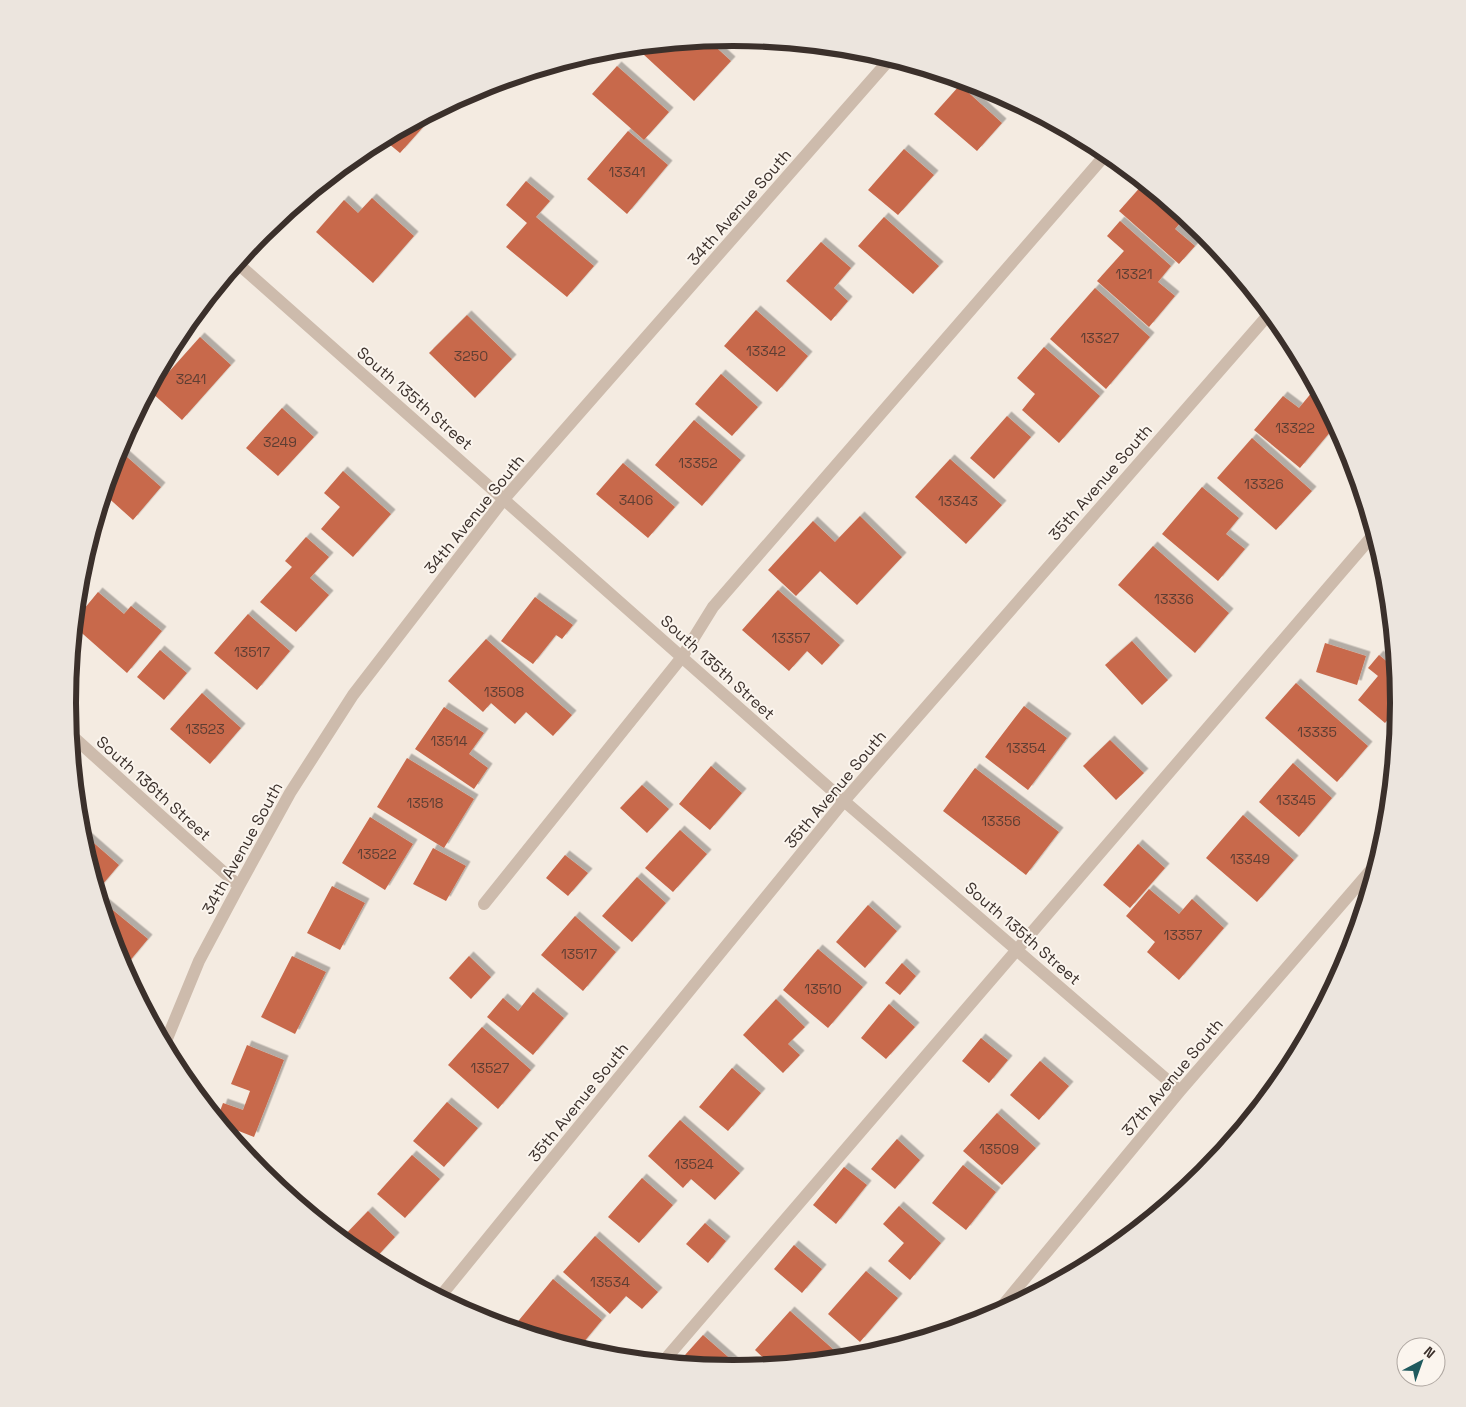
<svg xmlns="http://www.w3.org/2000/svg" width="1466" height="1407" viewBox="0 0 1466 1407" font-family="'Space Grotesk',sans-serif">
<style>
.building{fill:#c8694b;filter:url(#shadow)}
.lines{fill:none;stroke-linecap:round;stroke-linejoin:round}
.minor{stroke:#cdbbac;stroke-width:12}
.labels{text-anchor:middle;stroke-width:4;stroke-linejoin:round;paint-order:stroke}
.number-label{font-size:14px;fill:#5e3e33}
.street-label{font-size:16px;fill:#3b302b;stroke:#fbf5ee}
.rim{fill:none;stroke:#3b302b;stroke-width:6}
</style>
<defs>
<filter id="shadow"><feDropShadow dx="4.5" dy="-4.5" stdDeviation="0" flood-color="#0004"/></filter>
</defs>
<rect width="100%" height="100%" fill="#f4ebe1"/>
<!-- building -->
<path class="building" d="M708,40L731,61L694,101L643,54L651,46Z
M617,66L669,112L644,140L592,94Z
M960,85L1002,123L977,151L934,114Z
M1013,102L1039,115L1034,121Z
M430,114L433,116L400,153L383,139Z
M628,131L668,165L627,214L587,179Z
M904,149L934,175L898,215L868,190Z
M526,181L550,201L536,217L594,266L567,297L506,247L527,223L506,205Z
M1144,183L1185,217L1175,229L1195,246L1179,264L1119,211Z
M372,198L414,236L373,283L316,232L344,200L358,213Z
M884,217L939,266L913,294L858,246Z
M1120,221L1171,266L1158,282L1175,296L1149,327L1097,281L1124,251L1107,236Z
M821,242L851,268L834,288L848,301L831,321L786,281Z
M1095,288L1150,337L1106,389L1050,339Z
M756,310L808,356L777,392L724,346Z
M467,315L512,359L475,398L429,353Z
M200,337L231,365L182,420L151,392Z
M1044,347L1100,396L1059,443L1022,410L1035,394L1017,378Z
M721,374L758,407L732,436L695,404Z
M1313,391L1321,398L1336,425L1300,468L1254,430L1283,396L1299,408Z
M282,408L314,437L278,476L246,448Z
M1007,416L1031,437L994,479L970,458Z
M694,420L741,460L702,506L655,465Z
M1252,438L1312,491L1276,530L1217,478Z
M118,449L161,487L133,520L104,494Z
M950,459L1002,505L966,544L915,497Z
M623,463L675,507L648,538L596,494Z
M343,471L391,514L353,557L321,529L340,507L324,493Z
M1202,487L1239,518L1226,534L1245,549L1218,581L1162,534Z
M860,516L902,557L857,605L820,571L796,596L768,570L813,521L835,542Z
M306,537L329,557L310,578L329,595L296,632L260,602L292,567L285,561Z
M1153,546L1229,613L1195,653L1118,585Z
M778,590L840,645L822,665L807,651L789,671L742,630Z
M98,592L124,614L131,606L162,631L127,673L75,627V620Z
M535,597L573,625L562,639L556,635L533,664L501,641Z
M248,614L290,651L257,690L214,653Z
M486,639L572,715L553,736L526,712L515,724L491,703L483,712L448,681Z
M1132,641L1168,680L1142,705L1105,665Z
M1325,643L1366,656L1357,685L1316,672Z
M160,650L187,673L164,700L137,677Z
M1379,655L1396,669L1399,704V707L1385,723L1358,700L1378,676L1368,668Z
M1296,683L1368,746L1337,782L1265,718Z
M202,693L241,728L210,764L170,729Z
M1024,706L1067,738L1028,790L985,757Z
M444,707L484,733L469,754L488,768L474,789L415,749Z
M1110,740L1144,773L1116,800L1083,766Z
M407,758L474,799L444,848L377,807Z
M1293,763L1332,798L1299,837L1259,802Z
M711,766L742,793L710,830L679,804Z
M975,768L1059,832L1026,875L943,811Z
M642,785L669,809L647,833L620,808Z
M1243,815L1294,860L1257,902L1206,858Z
M370,817L413,844L385,890L342,863Z
M680,830L707,854L673,892L645,868Z
M80,831L119,865L97,891L80,833Z
M1138,844L1165,868L1130,908L1103,885Z
M433,848L466,866L446,901L413,884Z
M565,855L588,873L568,896L546,878Z
M637,877L666,903L632,942L602,916Z
M332,886L365,903L340,950L307,933Z
M1149,889L1179,914L1192,899L1224,928L1179,980L1147,952L1155,942L1126,916Z
M103,902L148,939L123,969L118,958L101,904Z
M868,905L897,931L865,968L836,942Z
M575,916L616,952L583,991L541,955Z
M818,949L863,987L828,1028L783,990Z
M292,956L326,972L295,1034L261,1017Z
M469,956L491,977L471,999L449,978Z
M902,963L916,976L900,995L885,983Z
M533,992L564,1018L533,1055L487,1017L503,998L518,1011Z
M776,999L805,1027L788,1044L800,1055L783,1073L743,1035Z
M889,1004L915,1027L886,1059L861,1038Z
M482,1027L531,1070L498,1109L448,1065Z
M981,1038L1008,1060L989,1083L962,1061Z
M247,1045L284,1060L254,1137L221,1124L217,1119L223,1103L243,1110L250,1091L231,1084Z
M1040,1061L1069,1086L1039,1120L1010,1095Z
M732,1068L761,1093L728,1131L699,1107Z
M447,1102L478,1128L444,1167L413,1141Z
M997,1113L1036,1148L1002,1185L963,1151Z
M680,1120L740,1173L715,1200L691,1179L683,1188L648,1156Z
M897,1139L920,1160L895,1189L871,1169Z
M412,1155L440,1179L405,1218L377,1194Z
M1214,1159L1215,1161L1197,1180V1179Z
M963,1165L996,1192L966,1230L932,1203Z
M844,1167L867,1185L836,1224L813,1205Z
M642,1178L673,1205L639,1243L608,1217Z
M899,1206L941,1243L910,1280L888,1261L904,1243L883,1224Z
M368,1211L395,1237L372,1262L363,1257L341,1239Z
M705,1223L726,1241L708,1263L686,1244Z
M595,1236L658,1292L642,1309L626,1296L610,1314L563,1272Z
M794,1245L822,1269L802,1293L774,1269Z
M866,1271L898,1298L860,1342L828,1314Z
M553,1279L602,1320L578,1349L573,1347L560,1337L555,1342L524,1333L515,1325Z
M790,1311L844,1359L772,1366L755,1350Z
M703,1335L735,1363L730,1369L677,1364Z"/>
<g class="lines">
<!-- minor -->
<path class="minor" d="M237,263L844,801L1180,1091
M70,734L239,886
M484,904L682,657L713,607L1107,153
M164,1046L199,961L239,886L290,793L353,695L504,499L890,59
M439,1298L844,801L1270,313
M994,1316L1180,1091L1377,863
M662,1363L1374,534"/>
</g>
<g class="labels">
<!-- number labels -->
<g class="number-label">
<text x="627" y="177">13341</text>
<text x="1134" y="279">13321</text>
<text x="1100" y="343">13327</text>
<text x="766" y="356">13342</text>
<text x="471" y="361">3250</text>
<text x="191" y="384">3241</text>
<text x="1295" y="433">13322</text>
<text x="280" y="447">3249</text>
<text x="698" y="468">13352</text>
<text x="1264" y="489">13326</text>
<text x="636" y="505">3406</text>
<text x="958" y="506">13343</text>
<text x="1174" y="604">13336</text>
<text x="791" y="643">13357</text>
<text x="252" y="657">13517</text>
<text x="504" y="697">13508</text>
<text x="205" y="734">13523</text>
<text x="1317" y="737">13335</text>
<text x="449" y="746">13514</text>
<text x="1026" y="753">13354</text>
<text x="1296" y="805">13345</text>
<text x="425" y="808">13518</text>
<text x="1001" y="826">13356</text>
<text x="377" y="859">13522</text>
<text x="1250" y="864">13349</text>
<text x="1183" y="940">13357</text>
<text x="579" y="959">13517</text>
<text x="823" y="994">13510</text>
<text x="490" y="1073">13527</text>
<text x="999" y="1154">13509</text>
<text x="694" y="1169">13524</text>
<text x="610" y="1287">13534</text>
</g>
<!-- street labels -->
<g class="street-label">
<text transform="translate(739 207) rotate(-49)" y="6">34th Avenue South</text>
<text transform="translate(415 398) rotate(41)" y="6">South 135th Street</text>
<text transform="translate(1100 482) rotate(-49)" y="6">35th Avenue South</text>
<text transform="translate(474 514) rotate(-51)" y="6">34th Avenue South</text>
<text transform="translate(718 667) rotate(42)" y="6">South 135th Street</text>
<text transform="translate(154 788) rotate(42)" y="6">South 136th Street</text>
<text transform="translate(835 789) rotate(-50)" y="6">35th Avenue South</text>
<text transform="translate(242 848) rotate(-61)" y="6">34th Avenue South</text>
<text transform="translate(1023 933) rotate(41)" y="6">South 135th Street</text>
<text transform="translate(1172 1077) rotate(-50)" y="6">37th Avenue South</text>
<text transform="translate(578 1102) rotate(-51)" y="6">35th Avenue South</text>
</g>
</g>
<!-- crop -->
<path d="M0 0H1466V1407H0ZM76 703a657 657 0 1 1 1314 0a657 657 0 1 1-1314 0Z" fill="#ece5de" fill-rule="evenodd"/>
<path class="rim" d="M76 703a657 657 0 1 1 1314 0a657 657 0 1 1-1314 0Z"/>
<!-- north arrow -->
<g transform="translate(1421 1362) rotate(41)"><circle r="24" fill="#fbf5ee" stroke="#aea6a0"/>
<path d="M0-4L9 19L0 12L-9 19Z" fill="#1f5a5e"/>
<text y="-8" font-size="14" font-weight="bold" text-anchor="middle" fill="#3b302b">N</text>
</g>
</svg>
